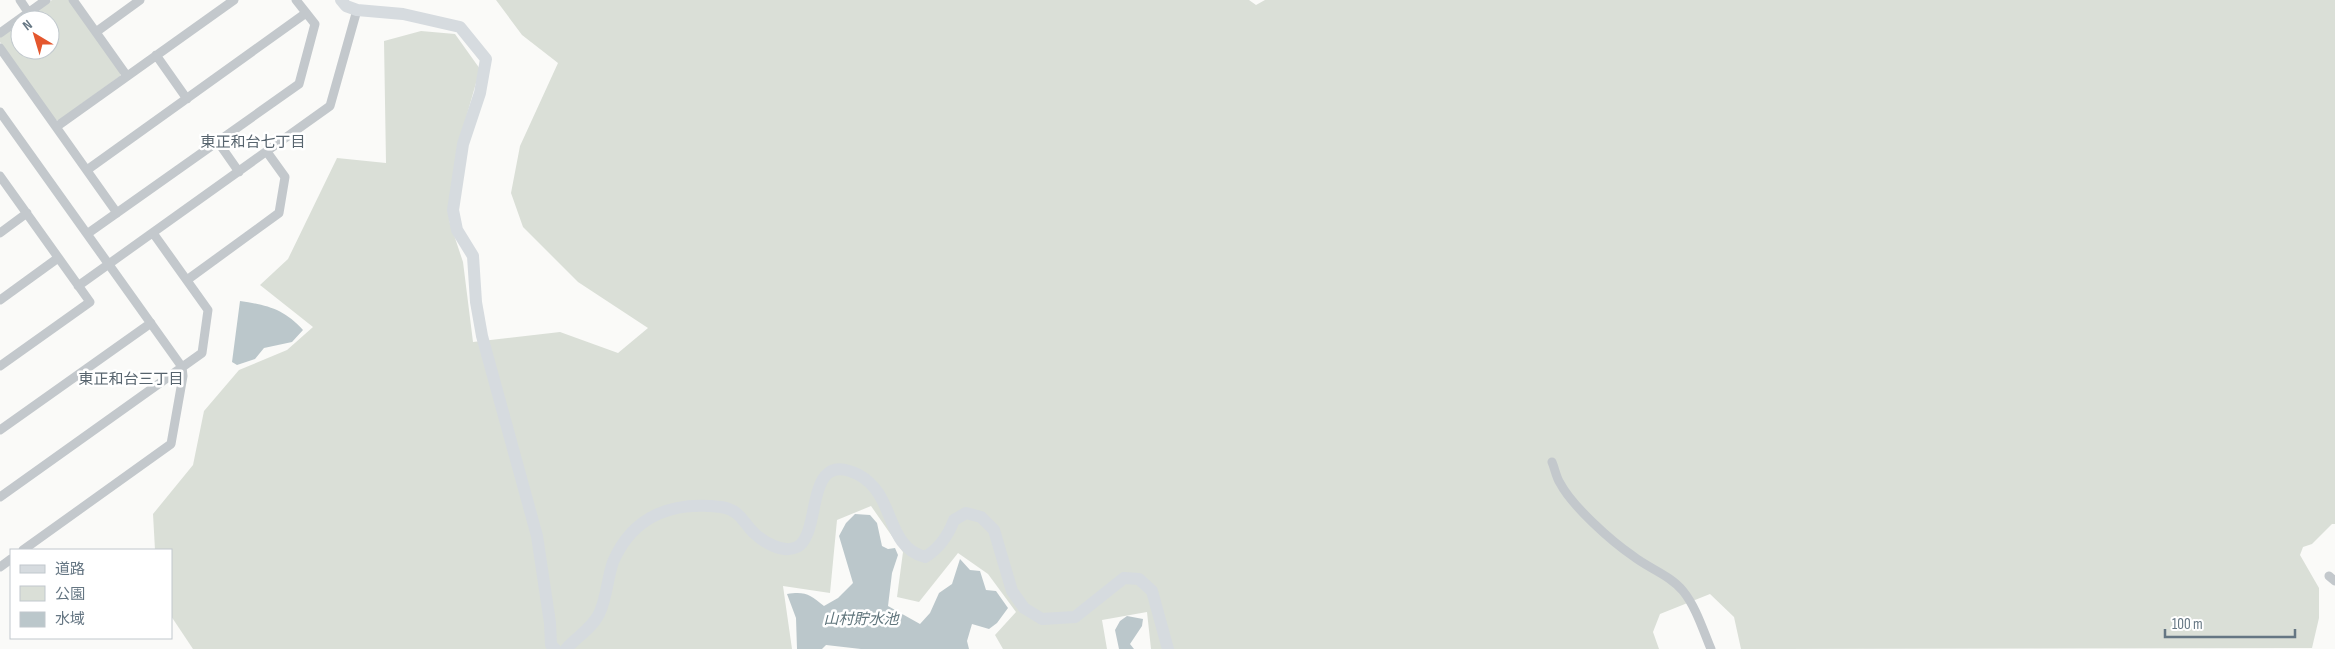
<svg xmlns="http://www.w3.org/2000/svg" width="2335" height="649" viewBox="0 0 2335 649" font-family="'Sofia Sans Condensed','Noto Sans JP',sans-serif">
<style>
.green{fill:#dadfd7}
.water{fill:#bbc7cb}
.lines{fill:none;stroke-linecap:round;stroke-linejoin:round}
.street{stroke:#c3c8cc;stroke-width:9}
.secondary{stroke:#d6dbdf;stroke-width:12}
.labels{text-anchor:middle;stroke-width:5;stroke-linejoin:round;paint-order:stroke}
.neighbourhood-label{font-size:15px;fill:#57646e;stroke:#fff}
.water-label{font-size:15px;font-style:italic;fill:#60757c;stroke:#fff}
</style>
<rect width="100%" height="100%" fill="#fafaf8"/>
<!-- green -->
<path class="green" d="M52,0H69L121,73L120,76L59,120H55L0,42V36L20,22V50H50V20H23Z
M496,0H1249L1256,5L1265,0H2335V524H2332L2312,544L2303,547L2300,555L2319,588V618L2312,648L1741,649L1734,617L1710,594L1660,614L1653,632L1659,649H1151L1147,612L1102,620L1107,649H1003L995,635L1016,612L988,574L958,553L919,602L897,597L903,552L871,506L837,520L830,593L783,586L792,649H193L171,616V550H155L153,514L193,465L204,411L239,370L287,350L313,327L260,285L288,259L337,158L386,163L384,41L421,31L455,34L480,69L458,146L449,220L463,262L473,342L560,332L618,353L648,328L578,282L523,227L511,193L520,146L558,63L522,35Z"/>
<!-- water -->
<path class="water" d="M240,301C267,305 284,309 303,330L292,342L264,348L255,359L237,365L232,362Z
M855,514L870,515L877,523L882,546L888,549L895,548L898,555L892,573L888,606L920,624L930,613L939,593L952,584L960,559L970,570L980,571L986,590L996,591L1008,608L997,623L989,629L972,624L967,641L969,649H861L826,645L822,649H797L796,618L787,594C806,591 810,595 824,606L838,598L853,583L839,536L846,523Z
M1127,616L1143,619L1142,626L1130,644L1134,649H1119L1115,630L1120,621Z"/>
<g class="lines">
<!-- street -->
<path class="street" d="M20,0L28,12
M73,0L127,76
M96,32L140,0
M0,33L46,0
M0,48L117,213
M156,55L187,99
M0,112L182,367L183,376L171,444L23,550
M56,127L234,0
M218,142L239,172
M87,170L306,13
M0,176L90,302L0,366
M0,233L27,213
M87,234L299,84L315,24L296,0
M187,280L279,213L285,177L267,152
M78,286L330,106L357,10
M0,300L58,258
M0,430L151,323
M1552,462C1555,469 1556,477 1560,483C1572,506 1611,541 1633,556C1648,568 1670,575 1683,591C1696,607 1703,630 1711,649
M0,497L202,353L208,310L153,233
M0,567L11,559
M2329,576L2335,581"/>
<!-- secondary -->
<path class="secondary" d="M341,0L346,6L357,10L403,14L460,27L486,59L480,93L463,144L453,210L457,230L473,256L476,302L482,336L537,536L550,623L551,645L555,649
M566,649C577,637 592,628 599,614C607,598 607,579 613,562C633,515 673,501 721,507C740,510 742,521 753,532C763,542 783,554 797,547C823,534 803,446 859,475C896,495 885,547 925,557C940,548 948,536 954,520L966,513L981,517L994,530L1012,591L1024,608L1042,619L1075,617L1124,578L1139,579L1152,591L1168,649"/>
</g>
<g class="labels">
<!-- neighbourhood labels -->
<g class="neighbourhood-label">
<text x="253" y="147">東正和台七丁目</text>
<text x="131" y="384">東正和台三丁目</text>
</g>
<!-- water labels -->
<g class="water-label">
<text x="861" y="624">山村貯水池</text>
</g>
</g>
<!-- legend -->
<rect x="10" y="549" width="162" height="90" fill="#ffffff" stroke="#c1c8cd"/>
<rect x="20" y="565" width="25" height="8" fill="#d6dbdf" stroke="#c1c8cd"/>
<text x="55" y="574" font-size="15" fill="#657683">道路</text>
<rect x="20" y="586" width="25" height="15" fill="#dadfd7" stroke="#c1c8cd"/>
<text x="55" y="599" font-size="15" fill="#657683">公園</text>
<rect x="20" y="612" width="25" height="15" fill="#bbc7cb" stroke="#c1c8cd"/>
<text x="55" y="624" font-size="15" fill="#657683">水域</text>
<!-- north arrow -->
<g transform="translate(35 35) rotate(322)"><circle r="24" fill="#ffffff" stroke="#c1c8cd"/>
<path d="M0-4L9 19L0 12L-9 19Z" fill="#e4572e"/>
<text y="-8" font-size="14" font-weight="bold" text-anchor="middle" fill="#657683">N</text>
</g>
<!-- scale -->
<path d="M2165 629v8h130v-8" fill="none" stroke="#657683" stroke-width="2.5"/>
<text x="2172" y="629" font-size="15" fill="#657683" stroke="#ffffff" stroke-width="4" paint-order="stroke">100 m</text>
</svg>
